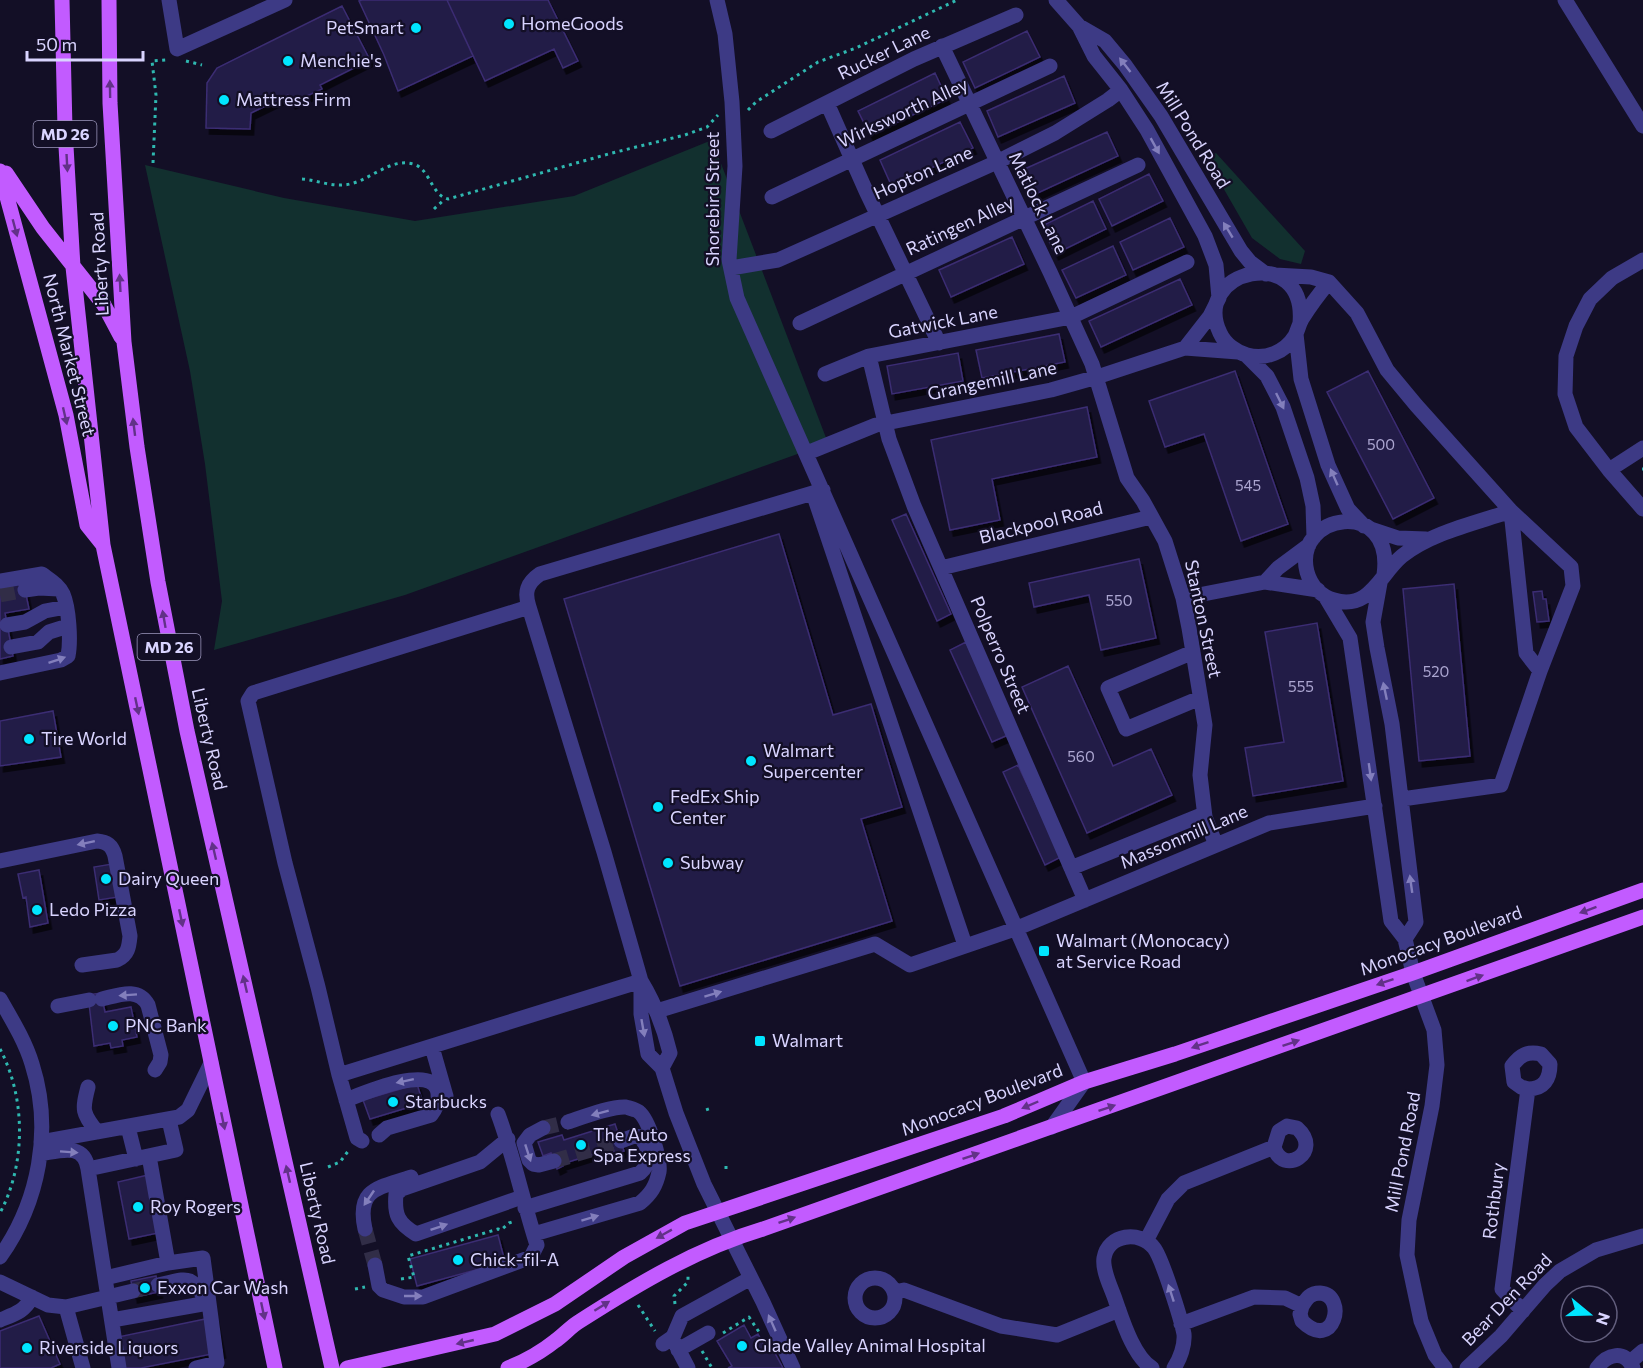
<svg xmlns="http://www.w3.org/2000/svg" width="1643" height="1368" viewBox="0 0 1643 1368" font-family="Commissioner,sans-serif">
<style>
.green{fill:#12302f}
.building{fill:#241b47;stroke:#3b2d73;stroke-width:1.5;filter:url(#shadow)}
.lines{fill:none;stroke-linecap:round;stroke-linejoin:round}
.minor-tunnel{stroke:#312d47;stroke-width:15;stroke-dasharray:15 8;stroke-linecap:butt}
.path{stroke:#2fb8b0;stroke-width:3;stroke-dasharray:3 4.5;stroke-linecap:butt}
.minor{stroke:#3d3a85;stroke-width:15}
.major{stroke:#c25bff;stroke-width:15}
.oneway{fill:#837fbc}
.oneway2{fill:#623188}
.poi-dot{fill:#00e5ff;stroke:#130f26;stroke-width:2}
.labels{text-anchor:middle;stroke-width:4.5;stroke-linejoin:round;paint-order:stroke}
.number-label{font-size:15px;fill:#aca6d1}
.shield{fill:#130f26;stroke:#9e99be;stroke-width:1.5}
.shield-label{font-size:16px;font-weight:bold;fill:#d9d4ff}
.poi-label{font-size:18px;fill:#d9d4ff;stroke:#130f26;text-anchor:start}
.street-label{font-size:18px;fill:#d9d4ff;stroke:#130f26}
</style>
<defs>
<filter id="shadow"><feDropShadow dx="3.5" dy="6" stdDeviation="0" flood-color="#0009"/></filter>
</defs>
<rect width="100%" height="100%" fill="#130f26"/>
<!-- green -->
<path class="green" d="M712,140L828,443L405,595L214,650L222,601L205,464L190,371L145,165L284,198L415,221L574,196Z
M1216,153L1305,251L1301,264L1280,259L1252,238L1206,158Z"/>
<!-- building -->
<path class="building" d="M362,0H447L473,56L398,91L384,55L359,1Z
M447,0H548L578,61L563,68L554,49L485,81Z
M342,6L370,60L320,85L322,89L292,103L288,95L251,113L250,129L206,128L207,83L217,68Z
M1027,31L1040,57L975,88L963,62Z
M935,73L947,99L870,135L858,111Z
M1064,76L1075,103L998,137L987,111Z
M960,122L973,148L892,187L880,160Z
M1107,132L1118,156L1029,197L1018,172Z
M1149,174L1163,201L1112,226L1099,199Z
M1093,201L1106,229L1055,254L1042,226Z
M1170,218L1184,247L1133,270L1120,242Z
M1012,237L1024,264L951,297L939,270Z
M1113,246L1126,275L1076,298L1062,270Z
M1180,279L1192,305L1101,347L1089,321Z
M1059,334L1065,362L982,378L976,350Z
M958,353L963,381L892,394L887,366Z
M1235,371L1288,524L1241,541L1204,434L1165,447L1149,401Z
M1368,371L1434,498L1393,519L1327,392Z
M1087,407L1097,457L992,479L1000,520L950,530L931,440Z
M906,514L951,614L937,621L892,520Z
M779,534L833,715L871,704L902,807L861,819L892,921L680,986L564,599Z
M1139,559L1156,638L1101,650L1089,595L1034,607L1029,583Z
M23,580L29,609L5,613L13,656L0,659V584Z
M1454,584L1470,756L1419,761L1403,589Z
M1542,591L1543,599H1546L1549,621L1537,622L1533,592Z
M1317,623L1343,781L1253,796L1245,748L1284,742L1265,632Z
M966,642L1008,735L992,742L950,650Z
M1068,666L1113,766L1151,749L1172,795L1087,833L1022,687Z
M53,711L61,757L0,766V721Z
M1018,765L1061,857L1045,865L1003,772Z
M112,864L118,897L99,900L94,867Z
M39,870L48,923L30,927L26,897L23,898L18,874Z
M101,993L105,1012L131,1007L137,1037L122,1040L123,1046L111,1048L110,1043L94,1046L88,995Z
M417,1084L423,1103L370,1119L363,1100Z
M615,1124L624,1151L615,1154L613,1148L562,1164L563,1166L557,1169L551,1153L543,1156L538,1142L562,1135L564,1140Z
M148,1175L158,1233L129,1239L118,1182Z
M498,1235L505,1262L417,1286L410,1259Z
M156,1276L159,1292L134,1297L131,1281Z
M39,1316L60,1364L51,1368H0V1331Z
M215,1317L222,1352L141,1368H124L118,1337Z
M744,1325L751,1338L758,1334L765,1347L770,1344L783,1368H728L732,1366L717,1341Z"/>
<g class="lines">
<!-- minor-tunnel -->
<path class="minor-tunnel" d="M0,595L25,590
M543,1128L568,1122
M554,1161L621,1141
M365,1229L375,1265
M133,1291L158,1285"/>
<!-- path -->
<path class="path" d="M186,61L202,65
M748,110L756,102L818,62L856,48L957,0
M153,163L156,95L152,61L166,60
M302,179C316,180 329,186 343,185C367,184 389,157 413,164C430,168 431,195 448,199L612,153L685,135L707,127L718,115
M434,209L445,199
M1642,469H1643
M0,1049C26,1098 26,1164 0,1213
M707,1108L709,1114
M726,1166V1170
M328,1167L340,1162L349,1150
M401,1279L414,1277L408,1256L498,1229L501,1230L509,1223L515,1221
M355,1289L365,1287
M675,1304L674,1296L688,1282V1276
M638,1305L655,1331
M723,1333L749,1317L759,1332
M702,1351L712,1368"/>
<!-- minor -->
<path class="minor" d="M169,0L177,49L285,0
M717,0L725,34L732,102L735,166L729,260L737,298L1084,1082L1052,1127
M1056,0L1079,26L1094,56L1121,90L1147,130L1205,236L1216,265L1219,298L1210,316L1185,348
M1565,0L1643,126
M1079,26L1105,41L1125,65L1161,116L1241,251L1250,262L1266,274
M942,46L1050,272L1092,364L1127,478L1143,501L1165,541L1183,598L1189,628L1205,725L1200,775L1205,817L1216,845
M827,103L866,191L939,343
M771,131L914,59L1016,15
M772,197L1050,66
M1643,260L1612,278L1590,299L1576,326L1566,356L1565,394L1576,427L1609,470L1643,509
M731,268L778,260L997,162L1055,133L1108,100L1121,90
M1275,275L1311,277L1329,282L1357,313L1387,370L1416,405L1511,511L1571,567L1573,586L1540,671L1501,785L1402,799
M800,323L1138,165
M1300,323C1307,242 1190,270 1220,333C1225,344 1236,352 1247,355C1266,360 1285,352 1295,336C1298,330 1299,324 1302,319C1310,306 1319,294 1329,282
M1296,334L1301,379L1328,465L1348,509L1364,526
M1246,355L1267,376L1283,407L1307,478L1313,506L1314,537
M869,356L889,439L914,506L1085,900
M825,374L869,356L1071,317L1187,262
M807,453L876,425L1051,390L1097,377L1185,348L1238,352
M1609,470L1643,448
M813,493L965,945
M1371,529L1398,538L1426,539
M941,568L1151,517
M1384,575C1395,496 1292,513 1307,572C1311,586 1321,596 1334,600C1370,611 1380,574 1402,556C1430,533 1476,523 1511,511L1526,653L1540,671
M0,581L42,574C50,580 59,585 63,594C69,608 71,641 68,656L61,660L0,673
M1265,582L1278,568L1309,545
M1380,583L1373,622L1377,648L1392,724L1416,922L1405,939
M25,590L39,588L59,589
M1325,596L1350,638L1391,921L1405,939L1413,973L1434,1030L1437,1065L1432,1106L1409,1220L1407,1255L1421,1321L1435,1355L1445,1368
M1183,598L1265,582L1318,590
M529,607L604,852L641,981L339,1075L318,987L285,863L248,701L253,693Z
M529,607C524,592 527,583 540,574L823,490
M7,625L25,622L45,611L66,607
M11,647L38,642L49,632L68,626
M1193,652L1108,688L1126,729L1200,698
M0,861L97,841C107,842 112,845 115,856L130,936C129,947 128,955 117,960L82,965
M1071,868L1204,814
M641,981V1014L648,1054L662,1068L676,1113L704,1184L763,1302L793,1368
M641,981C655,1004 664,1028 670,1053L662,1068
M0,999C12,1020 25,1041 32,1064C53,1130 39,1202 0,1257
M102,999C119,995 138,987 148,1005L161,1055L160,1062L155,1070
M58,1006L89,1000
M657,1011L875,944L910,965L1015,929L1269,823L1375,806
M432,1047L446,1096
M339,1075L357,1138L362,1141
M88,1087C82,1110 82,1113 97,1132
M346,1100C362,1094 428,1065 437,1089C440,1098 437,1107 431,1115L387,1128L379,1135
M128,1127L136,1159
M543,1128L530,1135L524,1143L529,1160L533,1164L539,1165L554,1161
M508,1139L480,1162L402,1189L396,1194C394,1215 398,1223 416,1234L522,1197
M41,1142L179,1117L188,1110L211,1063
M40,1154C60,1151 84,1142 88,1169
M525,1208L640,1173C652,1163 650,1148 640,1137L634,1136L621,1141
M365,1229C356,1188 379,1188 411,1177
M534,1234L640,1203C651,1194 656,1186 659,1172C661,1160 649,1120 639,1112C637,1110 629,1108 626,1107C611,1106 583,1117 568,1122
M1146,1241L1168,1199L1184,1183L1274,1147C1282,1177 1324,1152 1297,1128L1287,1126L1279,1131L1274,1147
M168,1263L203,1258L217,1363L196,1368
M375,1265L379,1286L383,1290L404,1297H423L531,1257L537,1245C523,1202 514,1157 498,1114
M105,1278L168,1263L149,1156
M855 1298a20 20 0 1 1 40 0a20 20 0 1 1-40 0Z
M0,1282L48,1305L66,1307L133,1291
M158,1285C188,1279 189,1273 206,1300
M894,1292L904,1290L1001,1326L1057,1335L1119,1310
M66,1307L83,1368
M1523,1311L1502,1289L1528,1089C1544,1089 1550,1079 1550,1064L1541,1054C1527,1051 1520,1055 1512,1066L1514,1082L1521,1087L1528,1089
M0,1320C15,1314 24,1312 32,1297
M112,1320L208,1303
M1181,1324L1254,1297L1285,1298L1302,1306L1300,1314L1302,1321C1334,1353 1348,1295 1320,1293C1310,1293 1307,1298 1302,1306
M675,1343L688,1368
M663,1344L673,1337L682,1316L751,1278
M678,1350L708,1333
M1630,1362L1643,1351
M119,1368L88,1169L176,1150L169,1120
M1152,1368C1134,1357 1123,1322 1116,1302C1112,1289 1102,1271 1104,1258C1108,1234 1140,1230 1154,1248C1162,1258 1181,1319 1184,1334C1185,1345 1180,1359 1174,1368
M1467,1368L1501,1336L1545,1285L1560,1271L1596,1250L1643,1236
M1597,1368C1607,1354 1625,1349 1633,1368"/>
<!-- major -->
<path class="major" d="M62,0L65,129L73,267L103,545L275,1368
M109,0L110,103L124,342L137,447L158,582L187,731L332,1368
M0,171L66,415L87,525L103,545
M6,173L43,228L104,305L121,337
M347,1368L495,1334L555,1304L624,1257L685,1223L1004,1116L1084,1082L1175,1054L1413,973L1643,890
M508,1368C525,1361 540,1353 555,1341C564,1335 571,1326 580,1321C638,1284 696,1249 763,1229L1643,917"/>
</g>
<!-- one-way arrows -->
<defs><path id="oneway-solid" d="M-6-.8H1V-3.2L6.5 0L1 3.2V.8H-6Z" transform="scale(1.5)"/></defs>
<g class="oneway">
<use href="#oneway-solid" transform="translate(1125 65) rotate(-128)"/>
<use href="#oneway-solid" transform="translate(1155 146) rotate(61)"/>
<use href="#oneway-solid" transform="translate(1228 230) rotate(-121)"/>
<use href="#oneway-solid" transform="translate(1280 401) rotate(64)"/>
<use href="#oneway-solid" transform="translate(1334 477) rotate(-114)"/>
<use href="#oneway-solid" transform="translate(57 660) rotate(-19)"/>
<use href="#oneway-solid" transform="translate(1385 691) rotate(-102)"/>
<use href="#oneway-solid" transform="translate(1370 772) rotate(82)"/>
<use href="#oneway-solid" transform="translate(86 843) rotate(168)"/>
<use href="#oneway-solid" transform="translate(1411 884) rotate(-98)"/>
<use href="#oneway-solid" transform="translate(713 994) rotate(-17)"/>
<use href="#oneway-solid" transform="translate(128 995) rotate(176)"/>
<use href="#oneway-solid" transform="translate(643 1028) rotate(80)"/>
<use href="#oneway-solid" transform="translate(405 1081) rotate(168)"/>
<use href="#oneway-solid" transform="translate(600 1113) rotate(165)"/>
<use href="#oneway-solid" transform="translate(69 1152) rotate(4)"/>
<use href="#oneway-solid" transform="translate(528 1153) rotate(72)"/>
<use href="#oneway-solid" transform="translate(369 1198) rotate(124)"/>
<use href="#oneway-solid" transform="translate(590 1218) rotate(-17)"/>
<use href="#oneway-solid" transform="translate(439 1227) rotate(-19)"/>
<use href="#oneway-solid" transform="translate(1171 1293) rotate(-108)"/>
<use href="#oneway-solid" transform="translate(413 1296)"/>
<use href="#oneway-solid" transform="translate(772 1323) rotate(-114)"/>
</g>
<g class="oneway2">
<use href="#oneway-solid" transform="translate(110 89) rotate(-91)"/>
<use href="#oneway-solid" transform="translate(67 163) rotate(87)"/>
<use href="#oneway-solid" transform="translate(15 228) rotate(75)"/>
<use href="#oneway-solid" transform="translate(120 283) rotate(-93)"/>
<use href="#oneway-solid" transform="translate(65 416) rotate(77)"/>
<use href="#oneway-solid" transform="translate(134 427) rotate(-97)"/>
<use href="#oneway-solid" transform="translate(164 619) rotate(-100)"/>
<use href="#oneway-solid" transform="translate(137 706) rotate(78)"/>
<use href="#oneway-solid" transform="translate(214 851) rotate(-103)"/>
<use href="#oneway-solid" transform="translate(1588 910) rotate(160)"/>
<use href="#oneway-solid" transform="translate(181 918) rotate(78)"/>
<use href="#oneway-solid" transform="translate(1475 978) rotate(-20)"/>
<use href="#oneway-solid" transform="translate(1385 982) rotate(161)"/>
<use href="#oneway-solid" transform="translate(245 984) rotate(-103)"/>
<use href="#oneway-solid" transform="translate(1291 1043) rotate(-19)"/>
<use href="#oneway-solid" transform="translate(1200 1045) rotate(161)"/>
<use href="#oneway-solid" transform="translate(1030 1105) rotate(157)"/>
<use href="#oneway-solid" transform="translate(1107 1108) rotate(-19)"/>
<use href="#oneway-solid" transform="translate(223 1121) rotate(78)"/>
<use href="#oneway-solid" transform="translate(971 1156) rotate(-19)"/>
<use href="#oneway-solid" transform="translate(288 1174) rotate(-103)"/>
<use href="#oneway-solid" transform="translate(787 1220) rotate(-19)"/>
<use href="#oneway-solid" transform="translate(664 1234) rotate(151)"/>
<use href="#oneway-solid" transform="translate(602 1306) rotate(-32)"/>
<use href="#oneway-solid" transform="translate(263 1311) rotate(78)"/>
<use href="#oneway-solid" transform="translate(465 1342) rotate(167)"/>
</g>
<!-- markers -->
<g class="poi-dot">
<circle cx="509" cy="24" r="6"/>
<circle cx="416" cy="28" r="6"/>
<circle cx="288" cy="61" r="6"/>
<circle cx="224" cy="100" r="6"/>
<circle cx="29" cy="739" r="6"/>
<circle cx="751" cy="761" r="6"/>
<circle cx="658" cy="807" r="6"/>
<circle cx="668" cy="863" r="6"/>
<circle cx="106" cy="879" r="6"/>
<circle cx="37" cy="910" r="6"/>
<rect x="1038" y="945" width="12" height="12" rx="3"/>
<circle cx="113" cy="1026" r="6"/>
<rect x="754" y="1035" width="12" height="12" rx="3"/>
<circle cx="393" cy="1102" r="6"/>
<circle cx="581" cy="1145" r="6"/>
<circle cx="138" cy="1207" r="6"/>
<circle cx="458" cy="1260" r="6"/>
<circle cx="145" cy="1288" r="6"/>
<circle cx="742" cy="1346" r="6"/>
<circle cx="27" cy="1348" r="6"/>
</g>
<g class="labels">
<!-- number labels -->
<g class="number-label">
<text x="1381" y="450">500</text>
<text x="1248" y="491">545</text>
<text x="1119" y="606">550</text>
<text x="1436" y="677">520</text>
<text x="1301" y="692">555</text>
<text x="1081" y="762">560</text>
</g>
<!-- shield labels -->
<g class="shield">
<rect x="33.5" y="121" width="63" height="26" rx="4.5"/>
<rect x="137.5" y="634" width="63" height="26" rx="4.5"/>
</g>
<g class="shield-label">
<text x="65" y="140">MD 26</text>
<text x="169" y="653">MD 26</text>
</g>
<!-- poi labels -->
<g class="poi-label">
<text x="521" y="30">HomeGoods</text>
<text x="404" y="34" text-anchor="end">PetSmart</text>
<text x="300" y="67">Menchie's</text>
<text x="236" y="106">Mattress Firm</text>
<text x="41" y="745">Tire World</text>
<text x="763" y="757">Walmart<tspan x="763" dy="21">Supercenter</tspan></text>
<text x="670" y="803">FedEx Ship<tspan x="670" dy="21">Center</tspan></text>
<text x="680" y="869">Subway</text>
<text x="118" y="885">Dairy Queen</text>
<text x="49" y="916">Ledo Pizza</text>
<text x="1056" y="947">Walmart (Monocacy)<tspan x="1056" dy="21">at Service Road</tspan></text>
<text x="125" y="1032">PNC Bank</text>
<text x="772" y="1047">Walmart</text>
<text x="405" y="1108">Starbucks</text>
<text x="593" y="1141">The Auto<tspan x="593" dy="21">Spa Express</tspan></text>
<text x="150" y="1213">Roy Rogers</text>
<text x="470" y="1266">Chick-fil-A</text>
<text x="157" y="1294">Exxon Car Wash</text>
<text x="754" y="1352">Glade Valley Animal Hospital</text>
<text x="39" y="1354">Riverside Liquors</text>
</g>
<!-- street labels -->
<g class="street-label">
<text transform="translate(884 53) rotate(-26)" y="6">Rucker Lane</text>
<text transform="translate(903 113) rotate(-25)" y="6">Wirksworth Alley</text>
<text transform="translate(1193 135) rotate(58)" y="6">Mill Pond Road</text>
<text transform="translate(923 173) rotate(-24)" y="6">Hopton Lane</text>
<text transform="translate(713 199) rotate(-90)" y="6">Shorebird Street</text>
<text transform="translate(1038 203) rotate(64)" y="6">Matlock Lane</text>
<text transform="translate(960 226) rotate(-25)" y="6">Ratingen Alley</text>
<text transform="translate(100 264) rotate(-93)" y="6">Liberty Road</text>
<text transform="translate(943 322) rotate(-11)" y="6">Gatwick Lane</text>
<text transform="translate(69 355) rotate(76)" y="6">North Market Street</text>
<text transform="translate(992 381) rotate(-12)" y="6">Grangemill Lane</text>
<text transform="translate(1041 523) rotate(-14)" y="6">Blackpool Road</text>
<text transform="translate(1203 619) rotate(78)" y="6">Stanton Street</text>
<text transform="translate(1000 655) rotate(67)" y="6">Polperro Street</text>
<text transform="translate(209 739) rotate(77)" y="6">Liberty Road</text>
<text transform="translate(1184 837) rotate(-23)" y="6">Massonmill Lane</text>
<text transform="translate(1441 941) rotate(-20)" y="6">Monocacy Boulevard</text>
<text transform="translate(982 1100) rotate(-21)" y="6">Monocacy Boulevard</text>
<text transform="translate(1403 1152) rotate(-79)" y="6">Mill Pond Road</text>
<text transform="translate(1494 1201) rotate(-83)" y="6">Rothbury</text>
<text transform="translate(317 1213) rotate(77)" y="6">Liberty Road</text>
<text transform="translate(1507 1300) rotate(-46)" y="6">Bear Den Road</text>
</g>
</g>
<!-- north arrow -->
<g transform="translate(1589 1314) rotate(109)"><circle r="28" fill="#130f26" stroke="#625e7d" stroke-width="1.5"/>
<path d="M0-4.5L10 22L0 15L-10 22Z" fill="#00e5ff"/>
<text y="-9" font-size="16" font-weight="bold" text-anchor="middle" fill="#d9d4ff">N</text>
</g>
<!-- scale -->
<path d="M27 51v9h116v-9" fill="none" stroke="#d9d4ff" stroke-width="3"/>
<text x="36" y="51" font-size="18" fill="#d9d4ff" stroke="#130f26" stroke-width="4.5" paint-order="stroke">50 m</text>
</svg>
